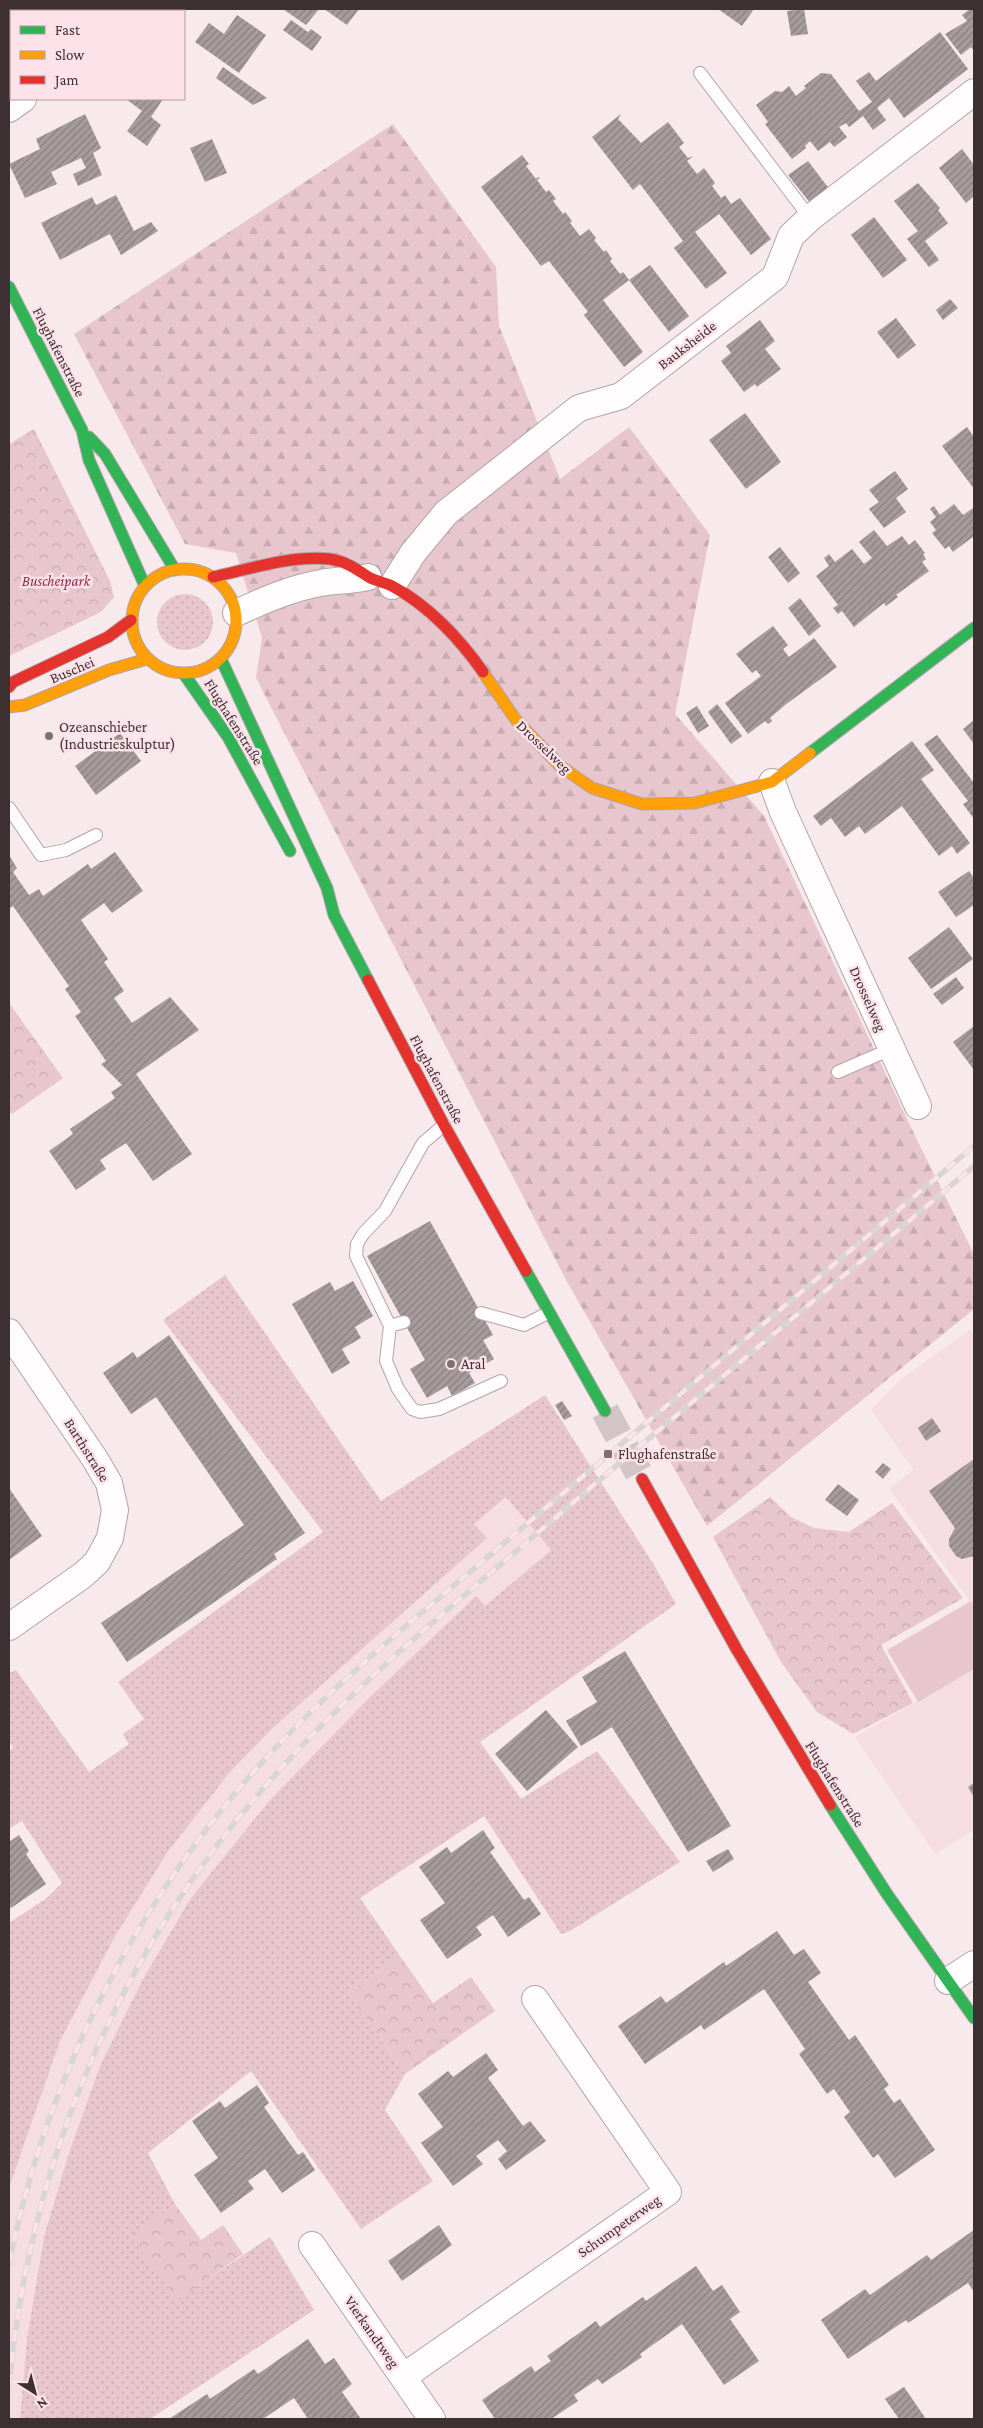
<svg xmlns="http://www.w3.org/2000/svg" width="983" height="2428" viewBox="0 0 983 2428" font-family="'Crimson Pro',serif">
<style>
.built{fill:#f5dde2}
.grass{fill:url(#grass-dots)}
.forest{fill:url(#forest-firs)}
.park{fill:url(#park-crowns)}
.garden{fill:#e8c6ce}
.building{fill:url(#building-hatch)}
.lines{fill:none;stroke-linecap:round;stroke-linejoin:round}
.secondary-tunnel{stroke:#d2c4c7;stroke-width:28;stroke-dasharray:28 14;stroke-linecap:butt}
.lane-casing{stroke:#b1a5a8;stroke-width:14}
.street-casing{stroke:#b1a5a8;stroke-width:28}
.fast-casing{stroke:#b1a5a8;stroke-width:13}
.slow-casing{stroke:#b1a5a8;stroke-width:13}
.jam-casing{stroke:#b1a5a8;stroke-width:13}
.lane{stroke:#fefcfc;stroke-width:12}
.street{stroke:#fefcfc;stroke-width:26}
.fast{stroke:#30b455;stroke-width:11}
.slow{stroke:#ff9f0a;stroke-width:11}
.jam{stroke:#e5322d;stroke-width:11}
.rail-casing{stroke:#d9d5d6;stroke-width:5.5}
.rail{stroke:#fde3e9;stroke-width:4;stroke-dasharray:11;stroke-linecap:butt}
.poi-dot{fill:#7d7174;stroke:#fde3e9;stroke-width:2}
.labels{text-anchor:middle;stroke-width:5;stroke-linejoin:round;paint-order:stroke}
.street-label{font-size:15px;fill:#3c3033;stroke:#fde3e9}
.park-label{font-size:15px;font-style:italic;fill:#8c2f4e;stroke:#fde3e9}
.poi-label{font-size:15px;fill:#3c3033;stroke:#fde3e9;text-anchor:start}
</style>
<defs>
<pattern id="grass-dots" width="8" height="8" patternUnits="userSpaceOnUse" patternTransform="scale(1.25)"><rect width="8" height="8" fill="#e8c6ce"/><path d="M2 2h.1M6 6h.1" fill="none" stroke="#c8aab1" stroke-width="1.8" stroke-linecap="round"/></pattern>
<pattern id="forest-firs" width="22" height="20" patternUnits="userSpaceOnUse" patternTransform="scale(1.25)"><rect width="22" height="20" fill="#e8c6ce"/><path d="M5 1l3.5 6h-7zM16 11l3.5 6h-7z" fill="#c8aab1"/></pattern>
<pattern id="park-crowns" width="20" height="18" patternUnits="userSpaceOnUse" patternTransform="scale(1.25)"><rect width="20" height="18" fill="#e8c6ce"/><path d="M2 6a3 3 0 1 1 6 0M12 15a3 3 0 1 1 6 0" fill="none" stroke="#c8aab1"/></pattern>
<pattern id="building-hatch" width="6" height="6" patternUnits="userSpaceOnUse" patternTransform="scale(1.25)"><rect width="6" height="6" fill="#a69b9d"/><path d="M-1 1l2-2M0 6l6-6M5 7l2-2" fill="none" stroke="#887f81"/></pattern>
</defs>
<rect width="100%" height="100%" fill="#f7e9ec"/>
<!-- built -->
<path class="built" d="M970,1330L974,1336V1607L889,1488L914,1470L871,1410L901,1379Z
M506,1497L551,1549L485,1606L475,1597L367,1700L270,1800L44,2237L27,2339L20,2419H9V2188L60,2041L114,1938L167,1853L229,1773L274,1727L486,1538L474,1524Z
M974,1669V1830L935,1854L855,1737Z"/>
<!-- grass -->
<path class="grass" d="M157 622a28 28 0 1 1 56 0a28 28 0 1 1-56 0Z
M225,1275L381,1501L545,1395L654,1565L676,1604L480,1742L521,1799L597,1751L680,1862L570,1931L561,1934L484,1816L360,1898L400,1956L348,1993L405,2074L385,2110L433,2181L361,2229L251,2071L148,2153L175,2204L131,2236L177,2300L270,2237L314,2310L150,2419H20L27,2339L44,2237L68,2156L100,2066L143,1979L191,1898L270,1800L367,1700L476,1596L485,1606L551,1550L506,1497L474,1524L487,1538L274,1727L229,1773L167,1853L114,1938L60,2041L9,2188V1923L47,1898L62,1883L22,1821L9,1829V1751L13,1748L9,1741V1673L16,1670L89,1772L129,1744L123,1734L144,1719L118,1682L323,1532L163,1320Z"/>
<!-- forest -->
<path class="forest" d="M393,124L496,267L499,326L560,479L629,427L710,535L675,714L764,816L916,1138L974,1254V1309L707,1526L566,1280L256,678L262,638L236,553L185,544L74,334Z"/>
<!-- park -->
<path class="park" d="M34,429L110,581L114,597L101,612L9,656V444Z
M9,1003L63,1078L12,1114L9,1109Z
M770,1497L791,1517L814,1528L849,1532L892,1503L963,1598L881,1645L913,1703L853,1734L817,1712L781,1662L713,1537Z
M400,1956L433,2003L471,1977L495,2011L405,2074L348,1993Z
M175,2204L201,2240L223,2225L243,2254L177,2301L130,2236Z"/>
<!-- garden -->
<path class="garden" d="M971,1601L974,1607V1669L918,1702L887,1650Z"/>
<!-- building -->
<path class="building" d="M9,9H15L16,11H11V74L9,75Z
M283,9H319L306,25Z
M324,9H359L347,25Z
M718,9H754L742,26Z
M804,9L808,34L791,36L787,11Z
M970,9H974V51L971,47L961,55L945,34L967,21L962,15Z
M237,15L266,35L239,73L195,42L209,23L224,34Z
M291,20L308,32L311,29L322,37L312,51L283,30Z
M940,32L968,69L904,118L889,98L877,108L886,120L873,130L863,116L849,127L846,123L839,127L847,137L834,147L830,142L818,151L810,141L805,146L806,148L792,159L765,124L768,122L756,105L775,91L782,92L789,86L796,96L806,88L804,86L821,73L831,74L859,111L872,102L856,81L869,72L876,81Z
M223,67L267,98L253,105L216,78Z
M126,99H163L151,117L161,125L147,146L127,131L142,111Z
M85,114L101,148L93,153L102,175L78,186L73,174L86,168L81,158L51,172L57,184L25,198L9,164L40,149L36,139Z
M621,114L618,119L641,143L668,122L684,143L679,147L688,158L693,156L687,161L697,174L704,168L715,183L712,186L721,198L725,195L731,204L740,198L771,239L751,255L719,214L695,232L727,273L706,289L674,248L683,241L640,184L633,190L592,137Z
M212,139L227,173L205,182L190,148Z
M962,149L974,165V196L966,203L939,168Z
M522,155L529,164L526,166L536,179L538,177L540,178L537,180L546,192L549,190L556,199L553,201L563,214L565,212L572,221L570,223L580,236L589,229L596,238L594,240L604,252L606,250L612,259L610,261L620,274L623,272L629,280L603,300L643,352L624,367L584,315L588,312L549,261L541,266L481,187Z
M808,161L830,190L811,204L788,175Z
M918,183L940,208L938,210L948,223L925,241L939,260L929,267L907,239L918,231L894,201Z
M116,195L134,231L151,222L158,231L121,255L110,234L60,260L41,223L92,197L96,205Z
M874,217L907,260L883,278L851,235Z
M650,265L689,316L669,332L629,280Z
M950,299L958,308L943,320L936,310Z
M896,318L916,345L898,359L877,332Z
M760,320L775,341L765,349L781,369L757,387L755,384L744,392L721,361L731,353L726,346Z
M745,413L781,462L746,489L709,440Z
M967,427L974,437V489L942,446Z
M895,471L908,489L896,498L906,512L884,528L869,509L879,502L869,490Z
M954,504L963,515L973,508L974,509V536L953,552L949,546L945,549L932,533L936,530L930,522L936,517L930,509L934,506L940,515Z
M874,530L887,546L902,536L909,545L915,540L925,553L923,554L926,559L922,562L929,571L896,595L898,597L886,606L884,603L854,627L842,611L838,614L833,608L838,605L816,576L829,566L824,558L829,554L835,562L852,549L864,564L872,558L859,542Z
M780,547L800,573L788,583L768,557Z
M800,598L821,626L809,636L788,608Z
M773,626L788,645L783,649L789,657L814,638L837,667L785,705L770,718L772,721L768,724L765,721L748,734L725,703L761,676L756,670L752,673L736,654Z
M717,704L742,736L731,744L708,712Z
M697,706L709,726L698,733L686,713Z
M974,720V744L963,729Z
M120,733L141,761L96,795L75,766Z
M937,735L974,783V819L963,804L968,801L924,744Z
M912,741L934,770L921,779L970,843L957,854L952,846L939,856L902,806L865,834L859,826L845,837L831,818L821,826L813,816Z
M115,852L143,891L112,913L104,903L81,920L108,959L104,962L124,991L114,998L132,1023L170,997L199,1030L136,1074L192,1154L153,1181L126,1143L100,1160L106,1169L76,1190L49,1151L73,1134L70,1129L115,1098L111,1092L122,1085L101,1064L106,1061L75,1016L81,1012L65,989L69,986L13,906L9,909V855L17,868L13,872L29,895L39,889L43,896L88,864L91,869Z
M969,871L974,878V905L956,917L938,892Z
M949,927L973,959L931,989L908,958Z
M956,977L964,988L942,1005L933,994Z
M974,1026V1070L953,1042Z
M430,1221L493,1335L483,1340L494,1359L469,1373L475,1383L452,1396L447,1386L427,1398L410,1369L425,1360L367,1256Z
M353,1281L373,1316L355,1327L361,1338L342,1349L350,1363L332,1374L292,1304L330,1282L335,1291Z
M169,1335L305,1533L274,1554L277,1559L127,1662L101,1623L244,1525L156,1397L131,1414L103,1373L133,1352L137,1358Z
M562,1401L572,1416L564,1420L555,1405Z
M932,1418L941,1431L926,1441L918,1428Z
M974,1459V1556L962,1559L956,1556L949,1546V1539L955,1528L929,1491Z
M883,1463L891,1469L883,1479L875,1472Z
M838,1484L859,1500L847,1516L825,1500Z
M9,1488L42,1536L9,1560Z
M625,1651L731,1826L688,1852L612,1727L581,1746L566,1721L597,1702L582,1677Z
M546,1710L578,1747L527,1791L495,1754Z
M974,1783V1797L968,1787Z
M483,1830L495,1848L490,1852L524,1900L529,1897L541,1914L508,1937L493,1915L476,1927L482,1935L447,1959L420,1920L445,1903L419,1867L447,1847L451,1853Z
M19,1835L29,1851L26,1854L46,1884L11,1908L9,1905V1842Z
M728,1849L734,1859L713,1872L706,1861Z
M777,1931L794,1955L804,1949L821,1973L808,1982L849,2040L855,2035L889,2085L884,2089L894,2103L900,2099L935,2150L895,2178L878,2154L873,2158L844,2117L850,2112L834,2089L827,2094L799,2054L805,2049L764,1989L704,2030L701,2025L645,2064L618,2026L661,1996L666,2003L724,1962L726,1966Z
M486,2053L498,2070L488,2078L523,2126L530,2121L546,2141L506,2170L498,2159L507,2151L498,2140L476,2156L483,2164L453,2186L421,2143L443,2127L418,2094L448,2071L453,2077Z
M257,2085L269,2103L264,2107L298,2155L303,2152L315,2170L282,2193L265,2169L248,2181L254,2189L221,2213L194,2175L218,2158L192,2121L220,2101L225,2108Z
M439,2225L452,2245L402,2281L388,2261Z
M974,2230V2292L968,2283L908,2323L906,2320L848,2359L821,2320L865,2289L870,2295L927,2255L931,2260Z
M696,2266L713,2291L722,2285L740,2312L730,2319L759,2361L724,2385L682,2324L640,2354L642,2357L602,2384L598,2379L574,2395L578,2401L551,2419H495L482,2400L531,2366L535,2372L551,2361L547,2356L596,2321L600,2327L643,2297L646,2301Z
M308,2339L325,2364L334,2358L352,2384L342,2392L361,2419H308L294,2398L263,2419H169L207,2394L210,2399L254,2369L258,2374Z
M904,2387L926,2419H899L885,2399Z"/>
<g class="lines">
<!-- secondary-tunnel -->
<path class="secondary-tunnel" d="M605,1411L642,1479"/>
<!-- lane casing -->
<g class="lane-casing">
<path id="lane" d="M700,73L810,218
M9,808L41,855L66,850L96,835
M838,1072L891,1049
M444,1125L423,1143L385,1211L363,1234L357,1244L356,1256L390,1326L386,1361L398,1389L412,1409L420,1412L439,1409L501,1381
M481,1313L524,1325L548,1313
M390,1326L404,1322"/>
</g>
<!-- street casing -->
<g class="street-casing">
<path id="street" d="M142,11L145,9
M9,109L23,99
M392,586L413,553L446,513L579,408L621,396L775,277L791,236L810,218L974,92
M236,613C263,601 291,588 321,583C337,580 352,581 368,577
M772,782L783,812L918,1106
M9,1332L95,1459L109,1483L115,1510L110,1538L97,1562L83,1575L9,1627
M948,1981L974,1964
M312,2245L432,2419
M403,2377L668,2192L535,1999"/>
</g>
<!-- fast casing -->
<g class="fast-casing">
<path id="fast" d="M9,287L82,430L89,460L145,586
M89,437L105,454L175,570
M221,659L327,888L334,915L368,980
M184,674L228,737L290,851
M810,753L974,628
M526,1271L605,1411
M830,1805L887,1894L974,2018"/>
</g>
<!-- slow casing -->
<g class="slow-casing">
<path id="slow" d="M132 621a52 52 0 1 1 104 0a52 52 0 1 1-104 0Z
M483,672L516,720L560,766L592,788L642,804L695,803L772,782L810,753
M9,707L25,705L109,670L147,659"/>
</g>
<!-- jam casing -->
<g class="jam-casing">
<path id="jam" d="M213,577C250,569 291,555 330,559C344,561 355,568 367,576C374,581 384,582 392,586C428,605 460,639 483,672
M9,687L13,682L108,637L131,620
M368,980L444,1125L526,1271
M642,1479L737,1650L830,1805"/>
</g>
<!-- lane -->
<use href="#lane" class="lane"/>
<!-- street -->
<use href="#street" class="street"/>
<!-- fast -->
<use href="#fast" class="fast"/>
<!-- slow -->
<use href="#slow" class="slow"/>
<!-- jam -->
<use href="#jam" class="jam"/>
<!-- rail casing -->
<g class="rail-casing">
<path id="rail" d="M9,2263C46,2083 129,1915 249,1777C295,1724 347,1677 400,1631L974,1146
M9,2385C31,2155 121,1947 275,1775C357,1682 455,1604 548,1524C689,1403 833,1286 974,1166"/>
</g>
<!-- rail -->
<use href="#rail" class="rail"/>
</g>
<!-- markers -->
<g class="poi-dot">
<circle cx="49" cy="736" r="5"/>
<circle cx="451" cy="1364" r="5"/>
<rect x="603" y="1449" width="10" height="10" rx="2.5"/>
</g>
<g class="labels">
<!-- street labels -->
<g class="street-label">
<text transform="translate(687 345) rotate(-38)" y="5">Bauksheide</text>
<text transform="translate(59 352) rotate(63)" y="5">Flughafenstraße</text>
<text transform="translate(72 670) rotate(-23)" y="5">Buschei</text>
<text transform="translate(234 722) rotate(58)" y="5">Flughafenstraße</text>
<text transform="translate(544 747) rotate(44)" y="5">Drosselweg</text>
<text transform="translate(868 999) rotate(66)" y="5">Drosselweg</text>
<text transform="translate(437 1079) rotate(62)" y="5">Flughafenstraße</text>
<text transform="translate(87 1450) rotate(58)" y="5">Barthstraße</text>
<text transform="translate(835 1784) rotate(58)" y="5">Flughafenstraße</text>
<text transform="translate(619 2226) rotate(-35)" y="5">Schumpeterweg</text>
<text transform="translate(372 2332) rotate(55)" y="5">Vierkandtweg</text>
</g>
<!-- park labels -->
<g class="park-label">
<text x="56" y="586">Buscheipark</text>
</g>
<!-- poi labels -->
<g class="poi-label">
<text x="59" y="732">Ozeanschieber<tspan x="59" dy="17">(Industrieskulptur)</tspan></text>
<text x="461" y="1369">Aral</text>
<text x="618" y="1459">Flughafenstraße</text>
</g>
</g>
<!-- border -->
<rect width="983" height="2428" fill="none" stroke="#3c3033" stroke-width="20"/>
<!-- legend -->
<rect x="10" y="10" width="175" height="90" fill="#fde3e9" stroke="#b09ba0"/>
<rect x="20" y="26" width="25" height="8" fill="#30b455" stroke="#b09ba0"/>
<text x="55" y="35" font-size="15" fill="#3c3033">Fast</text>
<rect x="20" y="51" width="25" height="8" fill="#ff9f0a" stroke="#b09ba0"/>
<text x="55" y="60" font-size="15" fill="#3c3033">Slow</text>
<rect x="20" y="76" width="25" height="8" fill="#e5322d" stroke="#b09ba0"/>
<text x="55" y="85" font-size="15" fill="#3c3033">Jam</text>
<!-- north arrow -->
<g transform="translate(35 2393) rotate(144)" stroke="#fde3e9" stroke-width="4" paint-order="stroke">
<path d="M0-4L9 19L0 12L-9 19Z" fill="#3c3033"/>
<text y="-8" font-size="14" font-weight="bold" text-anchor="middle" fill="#3c3033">N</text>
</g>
</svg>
